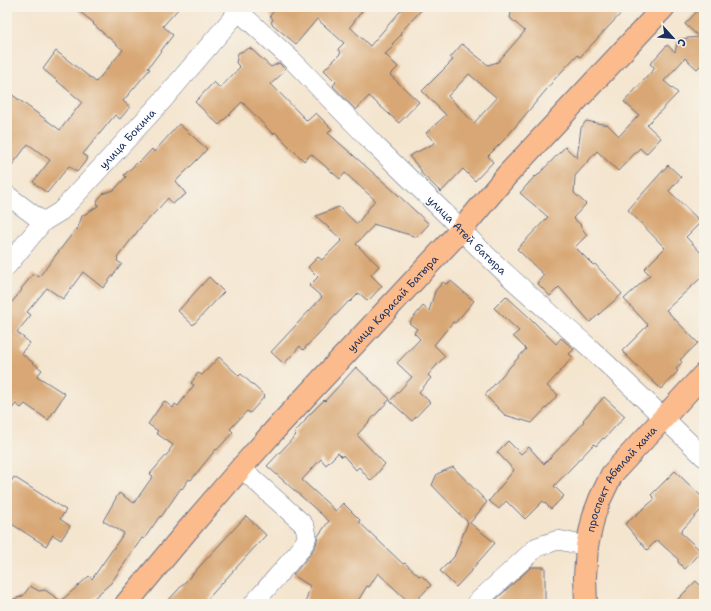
<svg xmlns="http://www.w3.org/2000/svg" width="711" height="611" viewBox="0 0 711 611" font-family="'Shantell Sans',sans-serif">
<style>
.building{fill:#d8a774;fill-rule:evenodd}
.lines{fill:none;stroke-linecap:round;stroke-linejoin:round}
.minor-casing{stroke:#676f86;stroke-width:20}
.major-casing{stroke:#676f86;stroke-width:24}
.minor{stroke:#fff;stroke-width:19}
.major{stroke:#fbbb8c;stroke-width:22}
.labels{text-anchor:middle;stroke-width:3;stroke-linejoin:round;paint-order:stroke}
.street-label{font-size:11px;fill:#1b2f5e;stroke:#f7f3e8}
</style>
<rect width="100%" height="100%" fill="#f7f3e8"/>
<filter id="ink" filterUnits="userSpaceOnUse"><feTurbulence type="fractalNoise" baseFrequency=".025" numOctaves="2"/><feDisplacementMap in="SourceGraphic" scale="8" xChannelSelector="R" yChannelSelector="G"/><feConvolveMatrix kernelMatrix="1 2 1 2 8 2 1 2 1" color-interpolation-filters="sRGB"/></filter>
<filter id="wash" filterUnits="userSpaceOnUse"><feTurbulence type="fractalNoise" baseFrequency=".012" numOctaves="4" result="noise"/><feDisplacementMap in="SourceGraphic" scale="16" xChannelSelector="R" yChannelSelector="G"/><feGaussianBlur stdDeviation="0.9" result="paint"/><feColorMatrix in="noise" values="0 0 0 0 0 0 0 0 0 0 0 0 0 0 0 0 0 1.4 0 .05"/><feComposite in="paint" operator="in"/></filter>
<g filter="url(#wash)">
<rect width="100%" height="100%" fill="#f4e5cf"/>
<g id="blocks">
<!-- building -->
<path class="building" d="M74,7H180L163,26L173,35L148,68L150,69L123,101L130,107L120,119L115,115L83,154L88,158L77,172L69,166L47,193L33,182L50,160L28,144L7,172V91L60,130L82,102L43,69L56,51L96,82L123,50L93,24L94,23Z
M277,7H365L350,27L370,46L404,7H424L400,33L402,34L392,44L394,46L385,54L398,67L390,75L419,102L399,123L369,96L356,110L333,86L336,82L324,70L341,53L338,49L344,43L317,19L296,44L271,23L273,19L270,16Z
M512,7H627L580,57L577,55L552,82V83L504,140L488,156L493,162L475,181L463,169L441,192L421,173V170L409,156L435,143L426,133L446,115L422,91L453,60L450,58L462,44L488,65L498,62L525,31L510,18ZM469,74L497,98L474,123L448,96Z
M701,7H704V62L697,69L685,58L664,81L678,93L647,125L661,138L646,154L640,148L618,171L597,151L575,176L574,193L586,204L573,218L581,225L580,226L587,235L575,247L593,265L595,264L622,294L590,322L559,287L550,296L537,283L544,275L517,249L548,217L520,193L535,176L536,177L565,147L577,158L581,128L586,121L608,125L619,136L639,115L624,102L655,68L650,64L667,45L675,52L678,39L699,37L685,24Z
M250,48L271,67L279,63L286,70L271,84L307,121L316,113L332,129L328,133L396,193L429,224L417,237L373,224L374,225L356,244L379,266L371,275L382,286L368,301L359,293L350,302L349,301L303,350L300,346L284,364L271,352L322,297L309,286L318,277L308,267L318,257L322,260L342,240L316,216L339,207L357,224L375,200L345,173L340,179L311,154L304,161L275,132L273,134L242,102L219,125L195,102L214,82L220,88L240,67L236,63L238,53Z
M179,124L207,149L200,157L176,181L186,194L172,204L168,198L148,220L147,219L117,258L118,259L117,261L122,264L103,288L83,272L63,299L47,288L27,312L31,315L17,332L30,343L21,353L42,370L37,376L65,394L48,420L25,404L21,408L16,404L7,414V308L22,290L21,289L34,273L39,277L76,229L77,230L82,216L98,206L97,201L100,197L104,193L114,190L126,177L124,175L139,161L140,162L152,149L154,152Z
M668,165L681,177L669,191L701,222L686,237L704,256V275L666,310L698,343L680,360L682,362L676,369L678,371L661,389L622,351L648,325L624,299L650,275L644,269L665,248L628,210Z
M209,277L224,292L193,325L178,311Z
M451,281L474,301L455,323L453,322L434,345L445,356L428,375L431,378L419,392L430,402L412,421L390,401L412,377L397,363L420,339L414,333L417,329L409,323L423,306L429,311L435,291L443,282L446,284Z
M506,296L531,319L556,344L561,338L574,349L569,354L573,357L547,386L558,395L532,423L505,415L485,395L526,349L513,336L519,331L494,308Z
M219,357L239,376L241,374L265,396L250,413L247,411L230,429L233,432L217,450L216,449L191,480L189,479L182,489L181,488L161,517L160,516L144,539L142,538L111,583L87,604H9L8,601L23,596L30,586L39,591L45,590L61,601L89,576L92,579L124,533L103,521L119,493L134,503L153,476L150,474L170,451H169L173,445L156,433L158,431L148,424L164,401L173,408L175,404L178,406L194,385L191,383L198,373L202,375Z
M356,367L390,399L357,435L385,464L371,481L359,467L356,470L343,455L342,457L338,453L326,465L321,459L302,480L336,511L343,503L360,520L359,522L403,564L405,563L419,576L421,575L431,585L413,604H411L378,573L369,587L367,586L356,604H305L310,586L293,575L309,556L316,545L318,536L329,521L267,466L296,435L294,433L306,420L305,419L324,400L325,401Z
M604,397L625,416L604,439L603,438L596,446L594,444L554,486L564,496L551,509L543,501L525,519L511,505V506L506,501L499,509L489,501L514,470L497,452L508,441L521,454L529,447L544,464L578,429L584,421L583,420Z
M453,467L487,502L470,523L495,543L472,569H473L456,587L440,571L454,557L468,522L458,513V512L432,485L437,474Z
M675,471L704,499V507L680,532L701,551L685,569L678,562V559L657,540L647,550L625,524L655,499L651,495Z
M14,477L66,510L60,519L70,526L61,540L53,535L46,546L7,521V488Z
M246,516L266,535L203,604H165Z
M531,567H545V604H491Z
M696,581L704,589V604H673Z"/>
</g>
</g>
<g filter="url(#ink)">
<use href="#blocks" fill-opacity="0" stroke="#676f86" stroke-width="1"/>
<g class="lines">
<!-- minor casing -->
<g class="minor-casing">
<g id="minor">
<path id="s1" d="M234,7L293,61L375,145L450,218C494,266 544,307 592,350C630,385 667,421 704,457"/>
<path d="M7,195L43,222"/>
<path id="s2" d="M7,266L43,222L61,211L163,100L242,7"/>
<path d="M241,468L302,523L305,527L307,535L306,540L300,550L253,604"/>
<path d="M475,604L537,547L558,540L587,546"/>
</g>
</g>
<!-- major casing -->
<g class="major-casing">
<g id="major">
<path id="s3" d="M126,604L185,533L241,468L281,423L461,230L507,175L664,7"/>
<path id="s4" d="M586,604L585,577L587,546L594,515L600,499L612,474L704,374"/>
</g>
</g>
<!-- minor -->
<use href="#minor" class="minor"/>
<!-- major -->
<use href="#major" class="major"/>
</g>
</g>
<g class="labels">
<!-- street labels -->
<g class="street-label">
<text dy="4" stroke="none"><textPath href="#s2" startOffset="176">улица Бокина</textPath></text>
<text dy="4" stroke="none"><textPath href="#s1" startOffset="326">улица Атей батыра</textPath></text>
<text dy="4" stroke="none"><textPath href="#s3" startOffset="402">улица Карасай Батыра</textPath></text>
<text dy="4" stroke="none"><textPath href="#s4" startOffset="135">проспект Абылай хана</textPath></text>
</g>
</g>
<!-- margin -->
<rect width="711" height="611" fill="none" stroke="#f7f3e8" stroke-width="24"/>
<!-- north arrow -->
<g transform="translate(673 38) rotate(117)" stroke="#f7f3e8" stroke-width="3" paint-order="stroke">
<path d="M0-3L7 15L0 10L-7 15Z" fill="#1b2f5e"/>
<text y="-6" font-size="11" font-weight="bold" text-anchor="middle" fill="#1b2f5e">С</text>
</g>
</svg>
